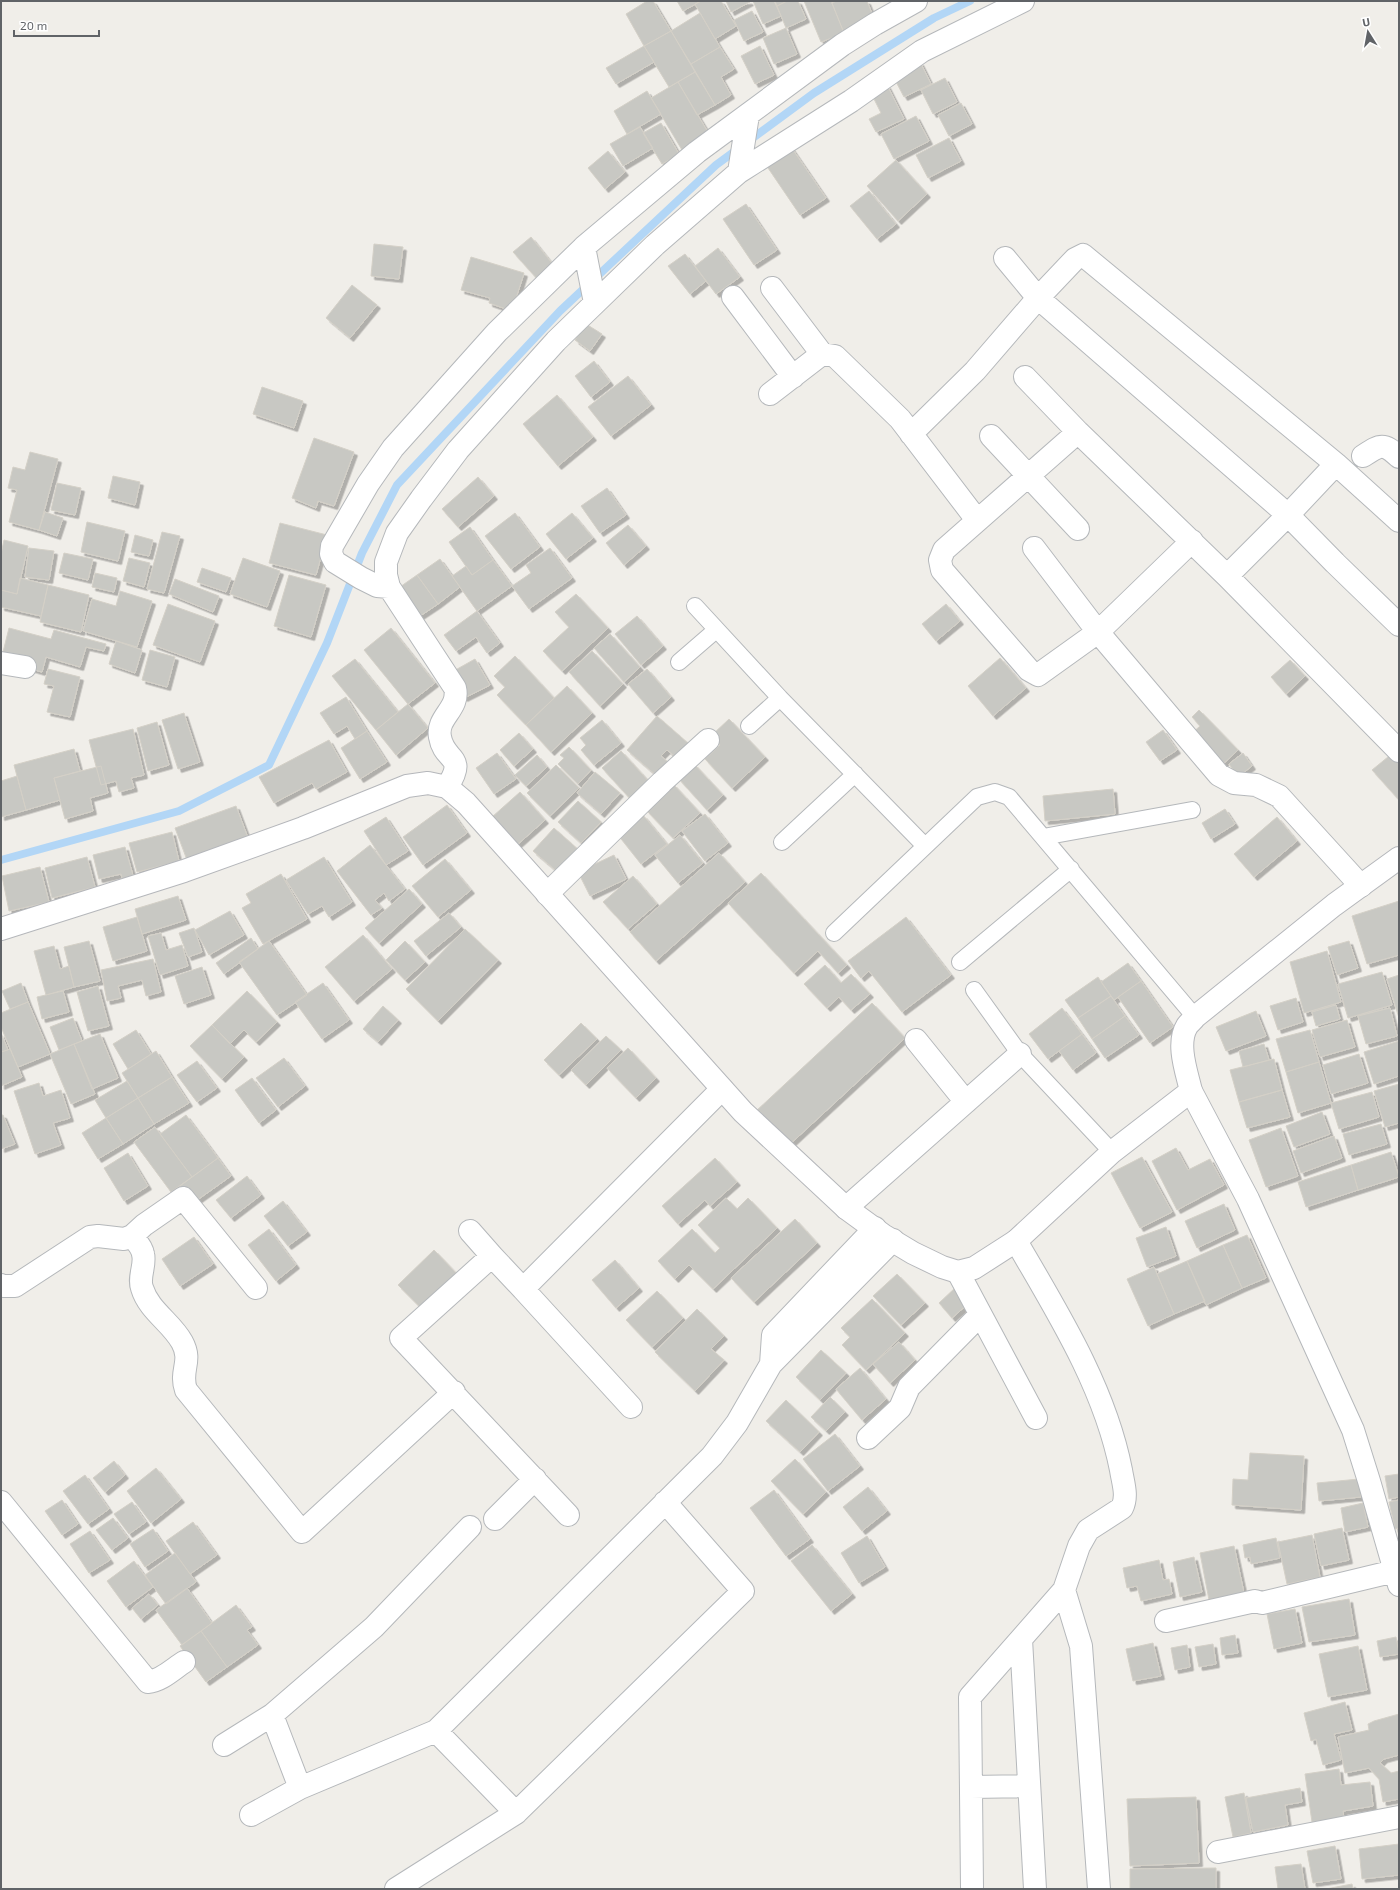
<svg xmlns="http://www.w3.org/2000/svg" width="1400" height="1890" viewBox="0 0 1400 1890" font-family="'Exo 2',sans-serif">
<style>
.lines{fill:none;stroke-linecap:round;stroke-linejoin:round}
.stream{stroke:#b2d6f6;stroke-width:8}
.building{fill:#c8c8c3;stroke:#d4d0c7;filter:url(#shadow)}
.lane-casing{stroke:#b5b8bb;stroke-width:18}
.street-casing{stroke:#b5b8bb;stroke-width:24}
.secondary-casing{stroke:#b5b7bb;stroke-width:24}
.lane{stroke:#fff;stroke-width:16}
.street{stroke:#fff;stroke-width:22}
.secondary{stroke:#fff;stroke-width:22}
</style>
<defs>
<filter id="shadow"><feDropShadow dx="3.5" dy="3.5" stdDeviation="0" flood-color="#0004"/></filter>
</defs>
<rect width="100%" height="100%" fill="#f0eee9"/>
<g class="lines">
<!-- stream -->
<path class="stream" d="M1,860L179,811L269,765L327,643L362,553L397,485L560,311L716,165L814,93L934,18L970,1"/>
</g>
<!-- building -->
<path class="building" d="M647,1H653L671,31L644,46L626,14Z
M677,1H701L683,11Z
M701,1H721L736,26L715,39L695,4Z
M726,1H749L750,2L731,12Z
M753,1H774L781,16L763,24Z
M775,1H787L777,6Z
M787,1H798L806,19L786,28L777,6Z
M804,1H831L844,33L821,42Z
M837,1H867L875,21L844,33L832,3Z
M752,11L763,32L744,41L734,20Z
M700,13L720,47L691,64L671,31Z
M786,28L797,54L774,64L763,38Z
M671,31L695,72L669,87L644,46Z
M644,46L654,62L616,84L606,68Z
M760,46L774,75L755,84L741,56Z
M720,47L734,69L721,77L731,95L715,105L691,64Z
M920,62L931,84L904,97L893,76Z
M695,72L715,105L697,115L678,82Z
M945,78L957,102L933,114L921,90Z
M678,82L709,134L682,150L651,98Z
M887,85L904,119L876,132L869,119L881,113L871,93Z
M647,91L661,114L627,134L614,111Z
M961,103L972,124L949,136L938,115Z
M916,116L929,141L894,159L881,134Z
M661,123L679,154L662,164L643,133Z
M640,127L653,148L623,166L610,144Z
M949,138L961,161L928,178L916,155Z
M791,147L826,198L800,215L766,165Z
M608,151L625,172L605,189L588,168Z
M896,160L927,194L898,221L867,186Z
M869,191L896,224L877,239L850,206Z
M746,204L777,250L754,265L723,219Z
M531,237L555,267L539,281L513,252Z
M374,244L403,247L399,279L371,276Z
M718,248L740,277L716,294L695,266Z
M685,254L706,281L690,294L668,266Z
M471,257L524,273L512,311L489,303L490,298L461,290Z
M352,285L377,305L350,338L326,318Z
M586,324L602,334L590,351L575,340Z
M594,361L610,382L591,397L575,376Z
M628,376L651,405L611,436L588,407Z
M262,387L303,401L294,428L253,414Z
M557,395L593,437L558,466L523,424Z
M314,438L354,452L334,506L318,501L316,508L292,498Z
M30,452L58,459L39,530L9,522L17,490L8,488L13,467L25,470Z
M113,476L140,482L135,505L108,498Z
M478,477L494,496L458,527L442,509Z
M57,483L81,488L75,515L51,510Z
M607,488L626,515L600,533L581,506Z
M45,512L63,518L57,536L39,530Z
M515,513L540,547L511,569L485,536Z
M572,513L593,538L566,559L546,534Z
M87,522L125,531L118,561L81,552Z
M280,523L327,535L316,575L269,563Z
M628,525L646,546L624,565L606,543Z
M470,527L493,560L472,575L449,542Z
M162,532L180,536L164,593L147,589Z
M135,535L153,540L149,556L131,552Z
M4,540L28,546L17,594L1,590V554Z
M29,548L54,551L49,580L25,577Z
M550,548L572,578L529,609L512,586L531,573L526,565Z
M64,553L93,559L88,580L59,573Z
M129,558L150,563L144,587L123,581Z
M243,558L280,571L267,607L230,594Z
M440,559L460,587L438,604L417,575Z
M493,560L512,586L477,611L452,576L466,566L472,575Z
M202,568L231,578L226,592L197,582Z
M95,573L117,578L114,592L92,587Z
M289,575L326,585L311,637L274,626Z
M417,575L438,604L417,618L397,589Z
M20,578L48,585L41,616L1,607V590L17,594Z
M175,579L219,596L213,612L169,594Z
M48,585L89,595L81,632L40,622Z
M120,591L152,601L137,647L83,631L92,599L116,606Z
M576,594L608,628L562,671L543,651L569,627L555,612Z
M168,604L215,621L200,662L153,645Z
M946,604L960,621L936,641L922,624Z
M477,611L500,643L487,653L476,637L456,651L444,635Z
M637,616L663,646L641,665L615,634Z
M9,628L51,639L54,630L106,644L104,651L86,647L80,667L46,657L42,672L1,660Z
M391,628L435,683L408,704L364,650Z
M610,634L640,667L624,682L594,648Z
M116,641L142,650L135,673L109,664Z
M150,650L175,657L167,687L142,680Z
M592,651L623,684L600,706L569,672Z
M515,656L554,698L526,725L497,695L505,687L494,676Z
M1000,658L1026,688L993,716L968,686Z
M355,659L398,712L376,730L332,676Z
M475,659L490,685L464,698L450,673Z
M1290,660L1305,676L1286,694L1271,677Z
M48,669L80,677L70,717L47,712L54,686L44,684Z
M647,669L671,697L653,713L628,684Z
M567,686L592,713L551,752L526,725Z
M346,697L367,731L355,739L347,726L334,734L320,713Z
M408,704L428,728L396,755L376,730Z
M1199,710L1238,750L1222,765L1191,734L1200,726L1192,717Z
M184,713L200,762L178,769L162,720Z
M657,716L689,744L677,758L667,750L661,756L670,764L658,777L627,750Z
M729,719L765,757L732,788L705,759L720,745L712,735Z
M602,720L621,743L594,765L581,750L586,745L580,738Z
M157,722L169,765L148,771L137,728Z
M133,729L144,775L131,778L134,788L119,792L116,781L101,785L89,740Z
M1163,730L1177,750L1160,761L1146,742Z
M367,731L387,762L360,779L341,748Z
M519,733L533,749L514,766L500,750Z
M329,740L347,772L316,789L312,783L274,803L259,777Z
M569,747L591,770L578,784L558,764L564,758L560,755Z
M74,749L80,771L54,778L60,800L26,810L14,765Z
M621,751L653,786L634,803L602,768Z
M1394,752L1399,758V800L1372,770Z
M497,753L516,779L494,794L476,768Z
M1243,753L1252,766L1238,777L1229,764Z
M537,755L547,767L526,786L515,775Z
M694,764L723,795L707,810L678,778Z
M556,765L579,788L550,816L527,793Z
M101,766L108,793L90,798L93,811L65,819L54,778Z
M595,772L620,793L601,814L577,793Z
M17,776L26,810L1,817V781Z
M673,784L700,813L673,838L646,810Z
M1113,789L1115,814L1045,821L1043,796Z
M520,792L545,820L517,845L492,817Z
M578,801L601,822L581,843L558,822Z
M447,805L467,833L423,865L403,837Z
M236,806L248,838L187,860L175,828Z
M1225,809L1235,824L1211,839L1202,823Z
M705,814L728,843L705,861L682,831Z
M643,815L667,844L641,864L618,835Z
M386,817L408,851L386,865L364,831Z
M1277,817L1297,841L1254,877L1234,854Z
M554,828L581,852L561,875L533,851Z
M172,832L179,861L137,872L129,843Z
M680,835L703,863L678,883L655,855Z
M370,845L405,889L389,901L384,893L375,900L382,908L371,915L337,871Z
M125,847L134,879L123,882L121,874L99,879L93,855Z
M719,853L745,882L656,961L630,932Z
M614,855L626,879L590,896L578,872Z
M87,857L95,887L52,898L45,868Z
M324,857L352,902L329,917L322,906L308,914L286,880Z
M445,859L471,890L438,917L412,886Z
M40,867L49,902L9,911L2,876Z
M761,873L847,965L838,973L818,951L794,973L728,903Z
M281,874L307,919L263,944L242,908L251,903L246,894Z
M633,876L657,904L628,929L603,902Z
M409,889L422,904L379,943L365,928Z
M178,896L186,920L142,934L135,909Z
M1399,901V955L1367,964L1352,916Z
M230,911L244,935L209,955L195,930Z
M449,913L461,927L426,956L414,941Z
M137,917L147,951L113,961L103,927Z
M906,917L951,975L902,1012L869,971L861,978L848,961Z
M194,928L202,952L188,957L179,933Z
M465,929L498,960L438,1021L406,989Z
M161,933L166,950L182,945L188,966L160,975L148,936Z
M363,935L392,969L354,1001L325,967Z
M251,938L258,949L224,974L216,963Z
M89,941L100,981L74,987L64,947Z
M269,941L307,995L277,1015L239,962Z
M405,941L425,962L405,980L386,960Z
M1349,941L1358,968L1337,975L1328,947Z
M54,946L60,969L69,966L74,987L46,995L34,951Z
M1327,951L1341,1002L1304,1013L1290,962Z
M153,959L161,992L146,996L142,980L118,986L121,998L107,1001L101,970Z
M1128,963L1141,981L1114,1000L1101,982Z
M825,965L841,983L851,974L870,994L851,1010L839,997L827,1008L804,984Z
M202,967L211,995L184,1004L175,976Z
M1382,972L1392,1005L1348,1018L1338,984Z
M1399,975V1018L1387,979Z
M1098,977L1111,996L1078,1018L1065,1000Z
M1141,981L1173,1027L1150,1043L1118,997Z
M21,983L28,1002L10,1009L2,991Z
M323,983L349,1020L322,1039L295,1002Z
M98,986L109,1026L88,1031L77,992Z
M63,991L69,1012L42,1019L37,997Z
M247,991L277,1022L256,1042L244,1030L230,1044L212,1025Z
M1111,996L1125,1016L1092,1039L1078,1018Z
M1296,998L1303,1022L1278,1030L1270,1006Z
M28,1002L50,1054L18,1067L1,1027V1013Z
M872,1003L905,1038L787,1147L755,1112Z
M1336,1005L1340,1019L1316,1026L1312,1012Z
M383,1006L398,1020L378,1042L363,1029Z
M1062,1008L1082,1034L1048,1059L1029,1034Z
M1390,1008L1397,1036L1366,1044L1358,1016Z
M1256,1011L1266,1036L1226,1051L1216,1027Z
M1125,1016L1139,1035L1105,1058L1092,1039Z
M73,1018L82,1041L59,1050L50,1027Z
M1347,1020L1355,1047L1320,1057L1312,1030Z
M581,1023L597,1039L559,1075L544,1060Z
M212,1025L244,1057L222,1079L190,1046Z
M136,1030L151,1054L128,1069L113,1044Z
M1310,1030L1319,1062L1286,1072L1276,1039Z
M1,1033L8,1050L1,1052Z
M100,1034L118,1078L92,1089L74,1044Z
M1082,1034L1096,1053L1073,1070L1059,1051Z
M606,1036L621,1050L586,1085L571,1070Z
M1399,1041V1076L1374,1084L1364,1052Z
M74,1044L95,1094L71,1104L50,1054Z
M1264,1044L1269,1060L1243,1067L1239,1051Z
M628,1048L656,1078L636,1098L607,1068Z
M10,1049L22,1077L1,1086V1052Z
M156,1051L172,1077L138,1098L122,1073Z
M1359,1054L1368,1083L1331,1094L1323,1065Z
M284,1058L305,1086L278,1107L256,1078Z
M1274,1059L1282,1090L1239,1102L1230,1070Z
M197,1061L217,1088L197,1102L177,1075Z
M1319,1062L1331,1103L1298,1113L1286,1072Z
M172,1077L189,1103L154,1124L138,1098Z
M252,1078L276,1110L259,1123L235,1090Z
M127,1081L138,1098L106,1118L95,1100Z
M39,1083L43,1096L61,1090L70,1118L53,1123L61,1145L35,1154L14,1091Z
M1399,1084V1123L1385,1127L1374,1091Z
M1282,1090L1290,1117L1247,1128L1239,1102Z
M1372,1092L1379,1117L1339,1129L1331,1103Z
M138,1098L154,1124L123,1144L106,1118Z
M1322,1112L1330,1134L1294,1147L1286,1126Z
M1,1115H3L15,1144L1,1149Z
M186,1115L218,1158L192,1177L160,1134Z
M106,1118L123,1144L98,1159L82,1133Z
M1381,1124L1387,1144L1349,1155L1343,1134Z
M155,1127L192,1177L171,1192L134,1142Z
M1281,1128L1298,1176L1266,1187L1249,1140Z
M1334,1136L1342,1158L1301,1173L1293,1151Z
M1176,1148L1188,1170L1210,1159L1224,1185L1177,1210L1152,1161Z
M1391,1152L1399,1177L1358,1190L1351,1165Z
M128,1153L148,1186L124,1201L104,1168Z
M1142,1157L1172,1212L1140,1228L1111,1173Z
M218,1158L231,1176L193,1203L180,1186Z
M715,1158L737,1182L710,1206L705,1200L678,1224L662,1206Z
M1351,1165L1358,1190L1306,1207L1298,1182Z
M247,1176L261,1195L231,1218L216,1200Z
M726,1198L737,1209L748,1198L777,1228L713,1289L689,1265L675,1279L658,1261L692,1229L715,1253L720,1248L698,1225Z
M283,1201L307,1232L288,1246L264,1216Z
M1224,1204L1235,1230L1197,1248L1185,1221Z
M795,1219L817,1243L754,1302L731,1278Z
M1166,1227L1176,1256L1147,1267L1136,1238Z
M269,1229L296,1265L276,1281L248,1245Z
M1247,1235L1266,1278L1242,1288L1223,1245Z
M194,1237L213,1264L180,1286L162,1259Z
M1223,1245L1242,1288L1206,1305L1187,1261Z
M434,1250L458,1275L423,1310L398,1285Z
M615,1260L639,1288L616,1308L592,1280Z
M1187,1261L1205,1301L1174,1314L1157,1274Z
M1154,1267L1174,1314L1148,1326L1127,1279Z
M897,1274L925,1303L901,1325L873,1296Z
M956,1287L970,1302L952,1318L939,1303Z
M657,1291L683,1318L652,1347L626,1320Z
M872,1299L905,1333L866,1370L842,1345L850,1337L841,1328Z
M697,1309L724,1336L711,1349L724,1360L695,1391L655,1352Z
M899,1342L915,1360L890,1383L873,1364Z
M821,1350L846,1373L820,1400L796,1377Z
M860,1368L886,1399L862,1420L836,1389Z
M830,1397L845,1412L826,1431L811,1417Z
M786,1400L819,1432L800,1452L766,1421Z
M835,1434L860,1466L828,1491L803,1459Z
M1250,1453L1304,1456L1301,1510L1232,1505L1233,1479L1248,1480Z
M795,1459L826,1492L803,1514L771,1481Z
M114,1461L125,1475L105,1492L93,1478Z
M156,1468L181,1499L151,1523L127,1491Z
M1399,1474V1497L1389,1499L1385,1476Z
M85,1475L109,1509L88,1524L63,1491Z
M1359,1479L1361,1497L1319,1501L1317,1483Z
M868,1487L887,1511L862,1531L843,1507Z
M774,1490L810,1539L786,1556L750,1508Z
M62,1500L78,1524L62,1535L45,1511Z
M1399,1500V1528L1395,1529L1389,1502Z
M132,1502L146,1522L129,1534L114,1514Z
M1363,1503L1368,1527L1345,1532L1341,1508Z
M113,1518L128,1538L112,1550L96,1530Z
M193,1522L217,1555L190,1574L166,1541Z
M1342,1528L1349,1560L1321,1566L1314,1534Z
M153,1529L168,1551L145,1567L130,1544Z
M90,1531L110,1560L89,1573L70,1544Z
M1312,1535L1320,1577L1287,1584L1278,1542Z
M867,1536L885,1567L859,1583L841,1553Z
M1276,1538L1280,1558L1251,1564L1250,1557L1245,1558L1243,1545Z
M812,1545L852,1594L831,1611L791,1561Z
M1234,1546L1244,1593L1209,1600L1200,1553Z
M175,1553L196,1582L166,1604L145,1575Z
M1194,1557L1202,1592L1180,1597L1173,1562Z
M1159,1560L1163,1580L1169,1579L1172,1594L1141,1601L1137,1586L1127,1588L1123,1568Z
M134,1561L153,1587L126,1607L107,1581Z
M187,1588L212,1623L182,1645L156,1610Z
M149,1594L158,1605L141,1619L132,1608Z
M1349,1599L1355,1635L1309,1642L1302,1607Z
M236,1605L252,1627L247,1630L258,1645L227,1667L201,1631Z
M1295,1609L1302,1643L1274,1649L1267,1614Z
M201,1631L227,1667L206,1682L180,1646Z
M1235,1635L1238,1653L1222,1655L1220,1638Z
M1396,1637L1399,1654L1380,1657L1377,1641Z
M1153,1643L1161,1676L1133,1681L1126,1649Z
M1213,1644L1216,1664L1199,1667L1195,1647Z
M1187,1645L1190,1667L1175,1670L1171,1648Z
M1358,1646L1367,1690L1328,1697L1319,1654Z
M1345,1702L1352,1730L1334,1734L1341,1760L1323,1765L1316,1739L1311,1741L1304,1713Z
M1399,1714V1755L1384,1759L1380,1763L1391,1773L1399,1771V1799L1383,1802L1379,1779L1369,1768L1345,1773L1338,1737L1369,1730L1368,1724L1374,1721Z
M1339,1769L1341,1785L1370,1782L1373,1806L1343,1811L1344,1818L1312,1822L1305,1774Z
M1300,1788L1302,1802L1285,1805L1288,1825L1253,1832L1246,1798Z
M1244,1793L1251,1833L1233,1837L1225,1797Z
M1196,1797L1199,1863L1130,1866L1127,1799Z
M1399,1844V1875L1362,1879L1359,1849Z
M1335,1846L1341,1879L1313,1883L1307,1851Z
M1301,1864L1305,1889H1278L1275,1867Z
M1216,1868V1889H1130V1869Z
M1352,1884L1353,1889H1326Z"/>
<g class="lines">
<!-- lane casing -->
<g class="lane-casing">
<path id="lane" d="M695,606L780,698L925,846
M679,662L716,630
M749,726L780,698
M1043,837L1192,810
M782,842L855,774
M834,933L977,797L995,792L1009,797L1195,1017
M960,962L1071,869
M974,990L1020,1054L1112,1152"/>
</g>
<!-- street casing -->
<g class="street-casing">
<path id="street" d="M739,172L748,115
M1005,258L1038,298L1288,515L1335,563L1399,625
M772,288L822,354
M733,297L793,377
M595,303L584,247L697,152L842,45L875,24L916,1
M1025,377L1078,432L1227,576L1399,751
M770,394L822,354L835,356L900,419L977,520
M1078,432L944,550L940,560L942,570L1029,670L1038,675L1098,632L1192,541
M911,434L975,371L1038,298L1075,259L1083,255L1336,464L1399,521
M991,436L1078,529
M1363,456C1380,445 1383,442 1399,457
M1034,548L1098,632L1219,775L1234,783L1256,785L1279,796L1361,886
M1227,576L1288,515L1336,464
M389,587L377,586L361,578L335,562L331,554L332,546L368,484L393,448L497,332L584,247
M1,663L25,667
M447,787C468,755 444,762 440,737C436,717 460,709 455,688L389,587L386,575V562L397,533L421,499L458,450L556,341L655,245L739,172L851,101L922,51L1023,1
M547,894L662,782L708,740
M916,1040L966,1102
M1191,1091L1248,1199L1353,1430L1369,1481L1399,1585
M846,1208L1020,1054
M470,1231L492,1256
M132,1236C136,1241 142,1247 143,1254C146,1265 138,1277 142,1288C149,1311 171,1322 182,1342C193,1362 179,1370 186,1390L302,1532L454,1392
M958,1272L1036,1418
M1,1285L3,1286H15L90,1237L98,1236L124,1239L132,1236L144,1225L183,1198L256,1288
M523,1289L631,1407
M771,1364L773,1335L875,1228
M868,1438L900,1408L909,1387L980,1315
M1,1502L148,1682C161,1681 173,1669 184,1662
M568,1515L401,1338L492,1256L523,1289L722,1089
M495,1519L535,1479
M470,1527L374,1627L272,1715L300,1788L436,1731L712,1456L737,1423L771,1364L893,1240
M1064,1590L1081,1646L1099,1889
M1166,1621L1255,1601L1262,1603L1395,1571
M1021,1639L1035,1889
M436,1731L516,1813L743,1591L665,1502
M224,1745L272,1715
M971,1787L1029,1786
M251,1815L300,1788
M1218,1852L1399,1817
M972,1887L970,1697L1064,1590L1079,1546L1088,1530L1122,1508C1128,1496 1123,1483 1121,1470C1105,1388 1058,1313 1016,1241
M396,1889L516,1813"/>
</g>
<!-- secondary casing -->
<g class="secondary-casing">
<path id="secondary" d="M1,929L184,871L303,828L407,786L428,783L447,787L466,803L743,1112L846,1208L883,1235L913,1253L942,1267L958,1272L974,1268L1016,1241L1112,1152L1191,1091C1187,1073 1176,1044 1187,1026C1189,1023 1193,1020 1195,1017L1334,905L1399,858"/>
</g>
<!-- lane -->
<use href="#lane" class="lane"/>
<!-- street -->
<use href="#street" class="street"/>
<!-- secondary -->
<use href="#secondary" class="secondary"/>
</g>
<!-- border -->
<rect width="1400" height="1890" fill="none" stroke="#606367" stroke-width="4"/>
<!-- north arrow -->
<g transform="translate(1368 32) rotate(349)" stroke="#ffffff" stroke-width="3" paint-order="stroke">
<path d="M0-3L7 15L0 10L-7 15Z" fill="#606367"/>
<text y="-6" font-size="11" font-weight="bold" text-anchor="middle" fill="#606367">U</text>
</g>
<!-- scale -->
<path d="M14 30v6h85v-6" fill="none" stroke="#606367" stroke-width="2"/>
<text x="20" y="30" font-size="12" fill="#606367" stroke="#ffffff" stroke-width="3" paint-order="stroke">20 m</text>
</svg>
